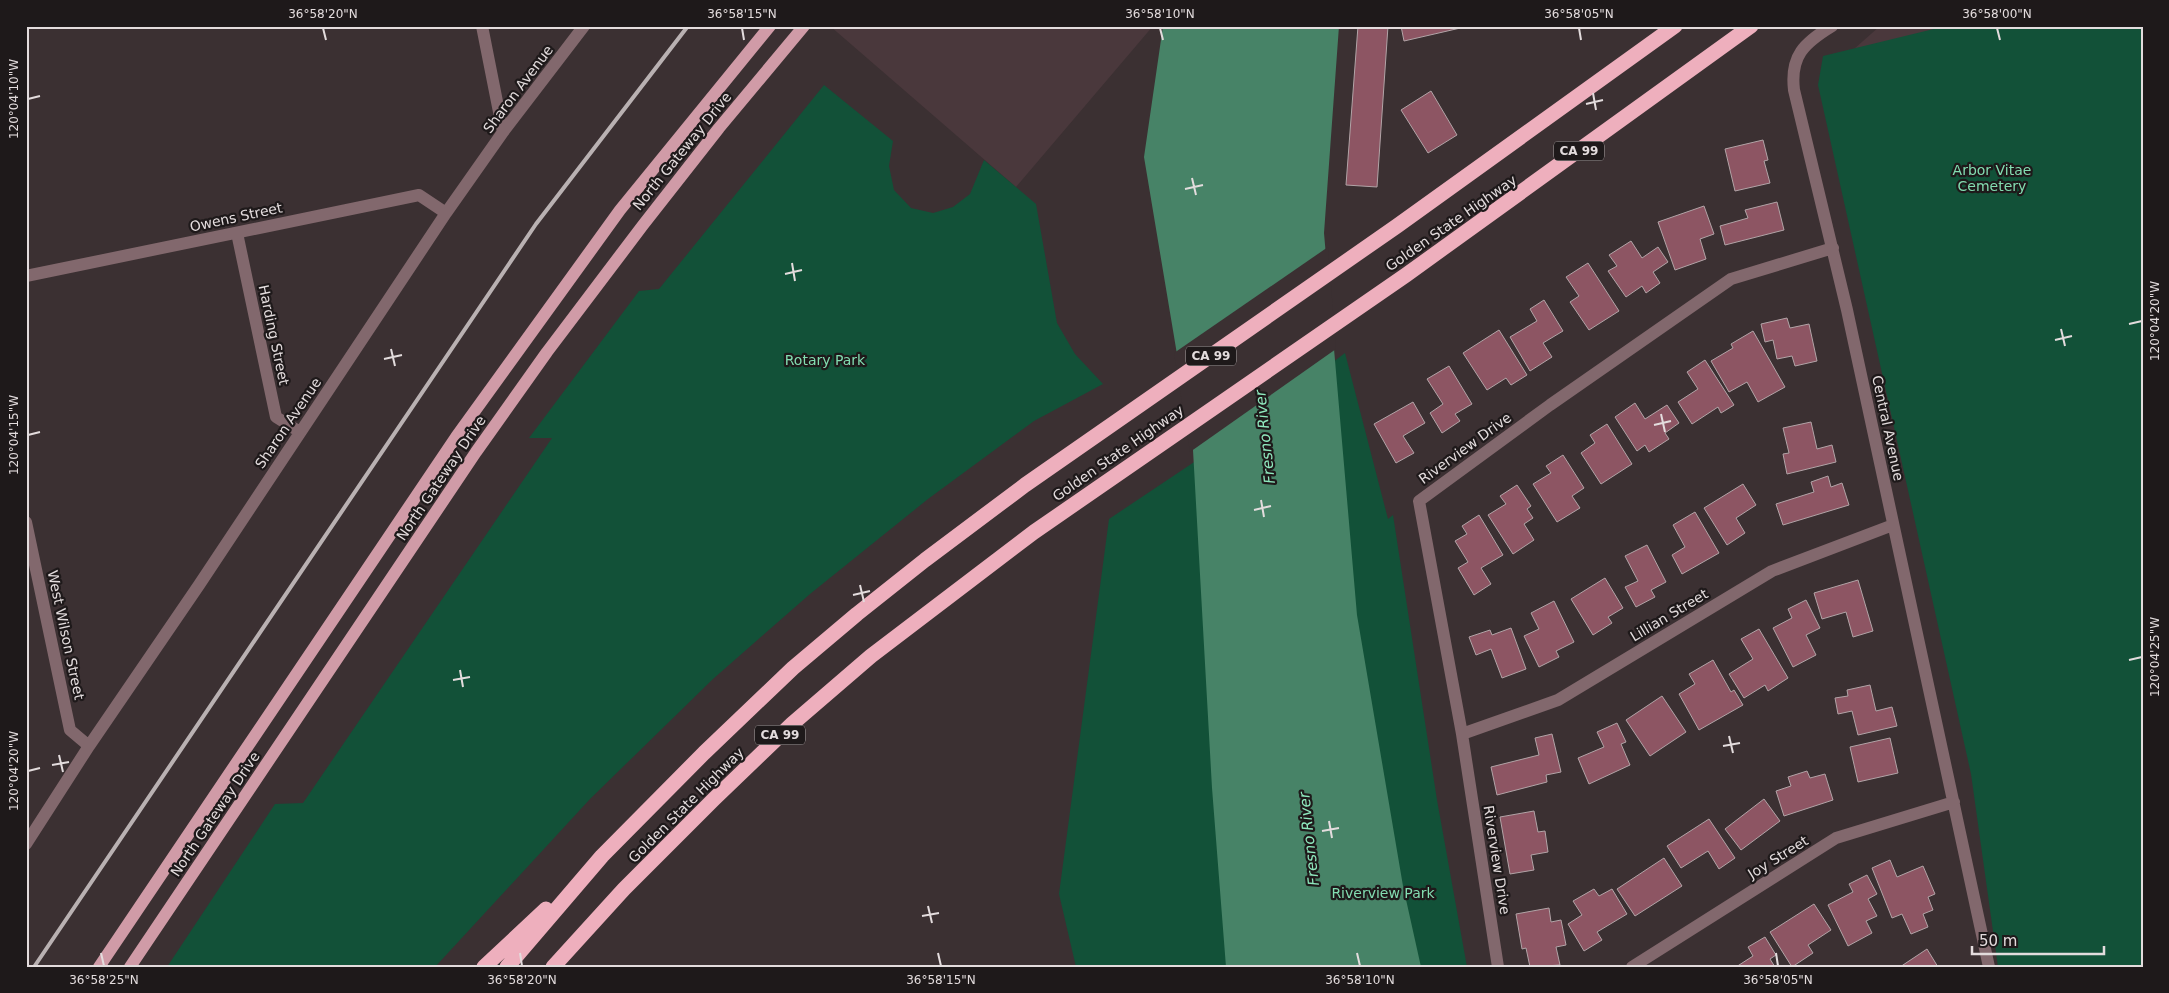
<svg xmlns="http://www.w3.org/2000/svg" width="2169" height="993" viewBox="0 0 2169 993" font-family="'DejaVu Sans',sans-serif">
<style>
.built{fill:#4a383c}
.green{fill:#125138}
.water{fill:#478367}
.pier{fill:#3b3032}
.building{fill:#8d5563;stroke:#b2a4a7}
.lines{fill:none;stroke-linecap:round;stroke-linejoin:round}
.minor{stroke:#82686d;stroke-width:12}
.major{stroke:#d09ba7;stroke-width:12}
.highway{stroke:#eeafbd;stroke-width:15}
.rail{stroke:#b9b1b2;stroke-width:4}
.ticks{fill:none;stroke:#e3dcdd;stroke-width:2}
.labels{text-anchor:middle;stroke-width:4.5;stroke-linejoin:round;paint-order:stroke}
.shield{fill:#1e191a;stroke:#a8a2a2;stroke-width:1}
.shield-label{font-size:12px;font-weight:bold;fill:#e3dcdd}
.street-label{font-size:14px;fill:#e3dcdd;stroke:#1e191a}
.park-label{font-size:14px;fill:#83ddb1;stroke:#1e191a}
.water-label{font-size:15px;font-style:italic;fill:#90eabf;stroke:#1e191a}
.neatline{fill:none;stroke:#e3dcdd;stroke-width:2}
.ticks-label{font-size:12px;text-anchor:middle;fill:#e3dcdd}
</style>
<rect width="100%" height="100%" fill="#3b3032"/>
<!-- built -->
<path class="built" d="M830,26H1153L1016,187Z
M1880,26H1952L1854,49Z"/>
<!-- green -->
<path class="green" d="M1946,26H2143V967H1998L1971,774L1818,85L1823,56Z
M824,85L893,141L889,166L894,190L911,208L933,213L953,207L970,194L984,160L1036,204L1057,323L1075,354L1103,384L1034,421L928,499L810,594L713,679L590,799L435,967H167L275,804L303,803L552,438H529L639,291L659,289Z
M1345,353L1388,519L1393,515L1437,800L1467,967H1076L1059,894L1109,519L1248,426Z"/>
<!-- water -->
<path class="water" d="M1163,26H1339L1324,233L1357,615L1403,886L1421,967H1226L1212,788L1193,450L1144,157Z"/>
<!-- pier -->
<path class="pier" d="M1328,247L1336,349L1190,452L1174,353Z"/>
<!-- building -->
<path class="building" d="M1358,26H1388L1377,187L1346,185Z
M1401,26H1469L1404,41Z
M1431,91L1457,135L1428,153L1401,110Z
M1763,140L1768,160L1764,161L1770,183L1735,191L1725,149Z
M1777,202L1784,230L1725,245L1720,226L1748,218L1745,210Z
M1704,206L1714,234L1700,239L1706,259L1675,270L1658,222Z
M1631,241L1642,258L1658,247L1668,262L1653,272L1660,283L1646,293L1642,286L1626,297L1608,271L1617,266L1609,255Z
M1588,263L1619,311L1589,330L1570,302L1579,296L1566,277Z
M1544,300L1563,331L1543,343L1552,357L1530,371L1510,337L1537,321L1530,309Z
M1787,318L1790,328L1809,324L1817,361L1795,366L1792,356L1777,359L1773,340L1765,342L1761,324Z
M1499,330L1527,375L1511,385L1506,378L1487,390L1463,353Z
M1753,331L1785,387L1758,402L1747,382L1729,392L1711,361L1733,348L1731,344Z
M1705,360L1734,405L1721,413L1718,407L1692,424L1678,402L1698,389L1687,372Z
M1449,366L1472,404L1455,414L1460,421L1442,433L1430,413L1443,404L1427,379Z
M1413,402L1425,423L1403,436L1414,453L1396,463L1374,424Z
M1635,403L1645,419L1667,405L1679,423L1665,433L1669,439L1649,452L1645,445L1637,451L1615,417Z
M1811,422L1817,449L1832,445L1836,462L1787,474L1783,454L1789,453L1783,428Z
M1607,424L1632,464L1601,484L1581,453L1595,443L1590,435Z
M1563,455L1584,488L1572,496L1580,508L1557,522L1533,484L1551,473L1546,466Z
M1828,476L1831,487L1842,483L1849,505L1783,525L1776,504L1814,492L1811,482Z
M1743,484L1756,505L1736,518L1745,533L1727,545L1704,508Z
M1517,485L1531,506L1527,509L1533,518L1524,524L1534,540L1513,554L1488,515L1506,504L1500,496Z
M1695,512L1719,553L1682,574L1672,555L1685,547L1673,525Z
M1479,515L1503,555L1481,568L1491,584L1474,595L1458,568L1468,562L1455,541L1467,534L1462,526Z
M1647,545L1666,582L1651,590L1655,597L1636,607L1625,587L1638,581L1625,556Z
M1605,578L1623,608L1608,617L1612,623L1593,635L1571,599Z
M1858,580L1873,631L1853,637L1846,612L1822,619L1814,593Z
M1806,600L1820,628L1806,635L1816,655L1793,667L1773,628L1792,618L1788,609Z
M1554,601L1574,642L1556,651L1559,657L1539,667L1524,636L1539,629L1531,613Z
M1511,628L1526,669L1502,678L1491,649L1476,655L1469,637L1490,630L1492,635Z
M1759,629L1788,678L1768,691L1765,685L1744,698L1729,674L1753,659L1741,639Z
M1713,660L1731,692L1734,690L1743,705L1699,730L1679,694L1695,684L1689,674Z
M1870,685L1876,711L1892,707L1897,726L1858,735L1852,711L1838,714L1835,698L1848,696L1847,690Z
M1662,696L1686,732L1650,756L1626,720Z
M1617,723L1626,742L1621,744L1630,765L1589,784L1578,758L1604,747L1597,732Z
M1552,734L1561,772L1546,775L1547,782L1497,795L1491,767L1539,755L1535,738Z
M1890,738L1898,773L1858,782L1850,747Z
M1807,771L1810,778L1825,774L1833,800L1784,816L1776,791L1791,786L1788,777Z
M1764,799L1780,821L1741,850L1725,829Z
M1534,811L1538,832L1545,831L1548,852L1531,855L1534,870L1510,874L1500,817Z
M1709,819L1735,858L1719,869L1708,851L1681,868L1667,846Z
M1664,858L1682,886L1635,916L1617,889Z
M1890,860L1897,877L1923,866L1935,894L1928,897L1933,910L1923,914L1928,927L1911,934L1902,914L1892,918L1872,868Z
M1867,875L1877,894L1868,899L1877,916L1866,921L1872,933L1848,946L1828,905L1853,892L1849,884Z
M1594,889L1599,896L1612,889L1627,914L1597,932L1602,940L1584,951L1568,924L1582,915L1573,901Z
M1814,904L1831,930L1808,945L1813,953L1792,967L1770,932Z
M1549,908L1551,922L1561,920L1566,945L1556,947L1560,965L1530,967L1526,948L1522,949L1516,914Z
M1765,937L1776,955L1770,959L1775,967H1736L1753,956L1748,947Z
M1927,949L1938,967H1900Z"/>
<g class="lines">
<!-- minor -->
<path class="minor" d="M482,26L503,132
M1832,26C1804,43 1790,56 1794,90L1847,310L1989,967
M237,233L276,417L300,432
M26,276L419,195L446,213
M26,522L70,730L89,746
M1462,734L1558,700L1772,571L1893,525
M26,844L89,746L199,585L446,213L503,132L584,26
M1498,967L1462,734L1419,501L1550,405L1731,279L1833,248
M1632,967L1836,838L1954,802"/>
<!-- major -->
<path class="major" d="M99,967L456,437L620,210L770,26
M130,967L476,452L547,352L643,225L719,128L804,26"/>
<!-- highway -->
<path class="highway" d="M484,967L546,909
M507,967L602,856L704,753L793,668L857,614L925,560L1025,485L1397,226L1675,26
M553,967L624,889L714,799L792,724L871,656L1034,532L1406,275L1751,26"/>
<!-- rail -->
<path class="rail" d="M34,967L536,224L688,26"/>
</g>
<!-- ticks -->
<path class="ticks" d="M323,28L326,40M742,28L744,40M1160,28L1163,40M1579,28L1581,40M1997,28L2000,40M1593,93L1596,110M28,99L40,96M1586,104L1603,100M1192,178L1196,195M1185,189L1203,185M792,263L795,281M785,274L802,270M2129,324L2142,321M2061,329L2065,346M2055,340L2072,336M391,349L395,366M384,359L402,355M1661,414L1665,432M1654,425L1671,421M28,435L40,432M1261,500L1264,517M1254,510L1271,506M860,585L864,602M853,595L870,591M2129,660L2142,657M460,670L463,687M453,680L470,677M1729,736L1733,753M1723,746L1740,743M59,755L63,772M52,765L69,762M28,771L40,768M1329,821L1332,838M1322,831L1339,828M928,906L932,923M922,916L939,913M101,953L104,966M520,953L522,966M938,953L941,966M1357,953L1360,966M1776,953L1778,966"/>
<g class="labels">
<!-- shield labels -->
<g class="shield">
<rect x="1554" y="141.5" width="50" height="19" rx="4"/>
<rect x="1186" y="346.5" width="50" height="19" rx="4"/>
<rect x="755" y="725.5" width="50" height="19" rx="4"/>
</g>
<g class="shield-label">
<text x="1579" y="155">CA 99</text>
<text x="1211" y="360">CA 99</text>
<text x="780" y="739">CA 99</text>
</g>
<!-- street labels -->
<g class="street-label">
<text transform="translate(518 89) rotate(-53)" y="5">Sharon Avenue</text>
<text transform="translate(682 151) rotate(-51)" y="5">North Gateway Drive</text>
<text transform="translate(236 217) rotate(-12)" y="5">Owens Street</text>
<text transform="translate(1451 223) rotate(-35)" y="5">Golden State Highway</text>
<text transform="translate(274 335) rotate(78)" y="5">Harding Street</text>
<text transform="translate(288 423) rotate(-56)" y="5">Sharon Avenue</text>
<text transform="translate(1888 428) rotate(78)" y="5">Central Avenue</text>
<text transform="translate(1465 448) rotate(-36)" y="5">Riverview Drive</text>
<text transform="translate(1118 453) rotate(-35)" y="5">Golden State Highway</text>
<text transform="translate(441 478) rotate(-56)" y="5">North Gateway Drive</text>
<text transform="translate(1669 615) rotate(-31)" y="5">Lillian Street</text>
<text transform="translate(66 635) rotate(78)" y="5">West Wilson Street</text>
<text transform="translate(686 805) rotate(-45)" y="5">Golden State Highway</text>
<text transform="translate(215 814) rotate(-56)" y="5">North Gateway Drive</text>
<text transform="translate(1778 857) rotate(-32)" y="5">Joy Street</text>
<text transform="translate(1497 860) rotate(81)" y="5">Riverview Drive</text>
</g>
<!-- park labels -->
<g class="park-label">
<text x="1992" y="175">Arbor Vitae<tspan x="1992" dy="16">Cemetery</tspan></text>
<text x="825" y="365">Rotary Park</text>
<text x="1383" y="898">Riverview Park</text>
</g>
<!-- water labels -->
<g class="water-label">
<text transform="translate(1265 437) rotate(-96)" y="5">Fresno River</text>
<text transform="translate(1309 839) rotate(-96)" y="5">Fresno River</text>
</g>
</g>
<!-- border -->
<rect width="2169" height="993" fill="none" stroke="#1e191a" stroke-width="55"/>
<!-- scale -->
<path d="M1972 946v8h132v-8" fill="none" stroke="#e3dcdd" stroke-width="2.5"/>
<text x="1979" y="946" font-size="15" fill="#e3dcdd" stroke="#1e191a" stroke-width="4" paint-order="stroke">50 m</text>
<rect x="28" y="28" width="2114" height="938" class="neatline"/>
<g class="ticks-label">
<text x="323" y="18">36°58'20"N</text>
<text x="742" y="18">36°58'15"N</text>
<text x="1160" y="18">36°58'10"N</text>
<text x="1579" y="18">36°58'05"N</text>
<text x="1997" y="18">36°58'00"N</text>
<text transform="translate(14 99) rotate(-90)" y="4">120°04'10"W</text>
<text transform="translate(2155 321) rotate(-90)" y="4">120°04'20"W</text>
<text transform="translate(14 435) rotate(-90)" y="4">120°04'15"W</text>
<text transform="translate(2155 657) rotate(-90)" y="4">120°04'25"W</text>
<text transform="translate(14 771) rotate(-90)" y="4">120°04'20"W</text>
<text x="104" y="984">36°58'25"N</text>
<text x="522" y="984">36°58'20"N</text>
<text x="941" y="984">36°58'15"N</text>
<text x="1360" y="984">36°58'10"N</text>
<text x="1778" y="984">36°58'05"N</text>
</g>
</svg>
